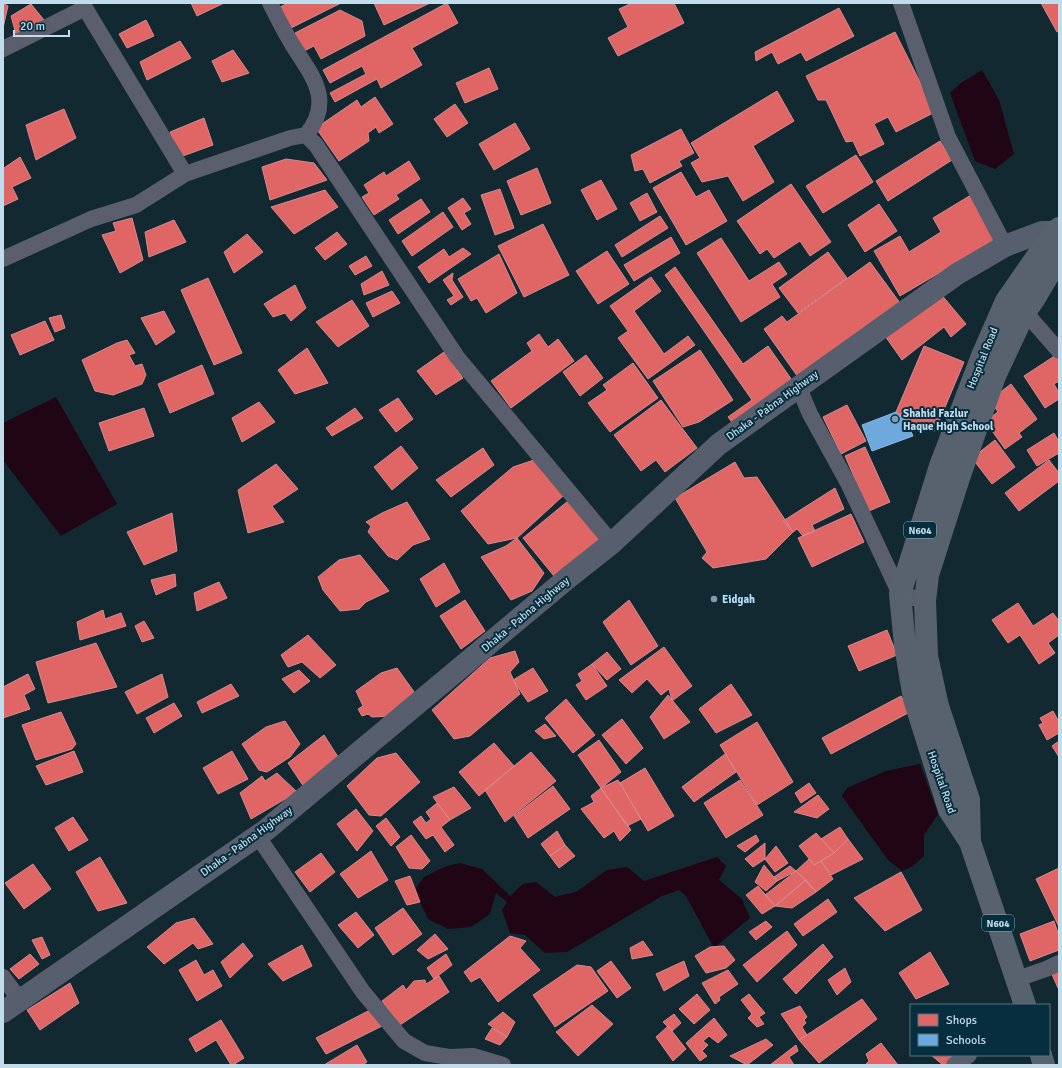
<svg xmlns="http://www.w3.org/2000/svg" width="1062" height="1068" viewBox="0 0 1062 1068" font-family="Signika,sans-serif">
<style>
.water{fill:#200514}
.shops{fill:#e06666;stroke:#d7898e}
.schools{fill:#6fa8dc;stroke:#88b8e0}
.lines{fill:none;stroke-linecap:round;stroke-linejoin:round}
.minor{stroke:#5b5f6d;stroke-width:16}
.primary{stroke:#575f6e;stroke-width:22}
.trunk{stroke:#58626f;stroke-width:22}
.poi-dot{fill:#859daa;stroke:#062e3f;stroke-width:1.5}
.labels{text-anchor:middle;stroke-width:4;stroke-linejoin:round;paint-order:stroke}
.shield{fill:#062e3f;stroke:#8aa8b7;stroke-width:1}
.shield-label{font-size:10px;font-weight:bold;fill:#c3dceb}
.street-label{font-size:11px;fill:#c3dceb;stroke:#062e3f}
.poi-label{font-size:11px;font-weight:bold;fill:#c3dceb;stroke:#062e3f;text-anchor:start}
</style>
<rect width="100%" height="100%" fill="#132932"/>
<!-- water -->
<path class="water" d="M982,70L999,100L1014,154L995,169L975,161L950,93L961,83Z
M56,397L117,504L61,536L3,460V423Z
M920,764L938,814L924,835V856L913,866L902,871L888,860L842,796L847,788L886,771Z
M717,857L726,866L719,880L742,899L750,918L714,948L686,896L679,890L662,896L567,952L545,953L525,935L510,933L502,910L507,902L496,893L490,914L471,927L448,929L428,919L420,902L416,888L424,877L444,867L460,863L482,869L510,896L523,884L536,882L555,897L576,892L607,870L627,867L644,881Z"/>
<!-- shops -->
<path class="shops" d="M3,3L8,6L3,28Z
M191,3H224L197,16Z
M288,3H341L291,28L280,7Z
M374,3H430L384,25Z
M447,3L458,23L412,48L422,65L381,88L377,79L335,102L330,93L366,74L362,66L330,83L323,70Z
M632,3H674L684,23L618,56L608,38L628,27L619,9Z
M1041,3H1059V31L1057,32Z
M31,4L44,20L16,34L11,16Z
M839,8L854,36L806,61L801,52L778,64L772,52L756,61L755,52Z
M340,10L362,21L365,36L321,59L314,46L304,51L295,33Z
M146,20L154,36L127,48L119,34Z
M895,32L935,112L896,132L888,117L874,124L884,144L860,156L853,141L846,142L826,100H818L806,76Z
M180,41L191,58L147,80L140,62Z
M233,50L249,73L222,82L212,61Z
M489,68L498,89L465,103L456,83Z
M777,91L794,121L753,146L774,182L743,201L728,176L702,182L691,163L700,158L691,143Z
M375,97L393,124L379,133L376,127L368,133L369,141L339,161L316,128L357,100L361,107Z
M455,104L468,123L447,137L434,119Z
M64,109L76,138L36,160L26,125Z
M204,118L213,145L180,157L170,132Z
M515,123L530,149L494,170L479,144Z
M681,129L694,153L679,161L682,166L650,183L643,169L635,171L631,155Z
M940,141L952,160L888,201L876,181Z
M856,155L873,182L823,213L806,186Z
M20,157L31,178L12,187L18,199L3,206V166L4,168Z
M286,159L314,163L327,180L270,200L262,167Z
M409,161L420,179L396,195L399,199L374,215L362,197L369,193L364,185L384,172L386,176Z
M537,168L551,203L521,215L507,181Z
M681,172L696,197L709,190L727,221L686,245L653,188Z
M601,180L617,209L597,220L581,190Z
M791,184L831,242L810,256L800,241L774,258L767,249L760,254L737,221Z
M500,189L514,228L495,235L481,195Z
M325,190L338,207L294,234L271,207Z
M647,193L657,212L640,221L630,203Z
M971,195L997,239L900,296L874,251L900,236L909,252L941,232L933,218Z
M463,198L471,209L464,213L471,224L462,230L448,208Z
M421,199L430,212L398,234L389,220Z
M879,204L897,231L865,252L848,225Z
M443,212L453,227L412,256L402,241Z
M660,216L668,228L622,257L615,245Z
M132,218L143,260L120,273L102,235L116,231L113,223Z
M174,220L186,242L149,257L145,232Z
M543,224L569,275L524,297L498,246Z
M337,232L347,244L325,260L315,248Z
M247,234L263,252L234,273L224,252Z
M671,237L680,253L634,281L624,265Z
M721,238L749,281L779,262L787,274L772,284L780,297L741,322L697,253Z
M463,248L471,254L429,283L418,267L444,249L449,257Z
M607,251L629,284L598,304L576,271Z
M828,252L847,278L798,313L779,288Z
M499,254L517,293L486,313L477,298L471,301L458,279Z
M366,256L372,266L355,275L349,266Z
M870,262L900,303L798,377L764,329L782,316L787,322Z
M675,267L743,364L768,346L794,383L734,425L728,417L752,400L665,275Z
M382,271L389,285L364,295L361,284Z
M453,273L452,280L463,297L451,305L447,300L454,296L443,280Z
M651,277L661,291L634,311L664,354L688,336L695,345L648,379L618,338L628,331L610,306Z
M208,278L242,353L214,365L181,290Z
M295,285L306,308L291,321L285,313L273,317L264,304Z
M392,291L400,303L373,317L366,303Z
M940,293L966,324L951,337L944,327L902,360L885,336Z
M352,300L369,326L338,347L316,322Z
M164,311L175,332L156,345L141,318Z
M61,315L65,328L55,332L49,318Z
M45,321L54,340L20,355L11,335Z
M539,334L548,347L558,339L574,361L511,408L491,381L532,351L527,343Z
M127,340L135,353L129,355L135,366L142,364L146,375L142,384L113,395L95,391L82,360L117,343Z
M924,346L964,362L935,431L906,420L896,412Z
M307,348L328,383L295,394L278,370Z
M700,350L733,400L699,422L683,427L653,381Z
M444,352L463,378L436,395L417,371Z
M586,355L603,378L580,396L563,372Z
M1056,355L1059,361V381L1054,384L1059,393V399L1045,408L1024,376Z
M633,363L658,398L610,432L588,403L607,390L603,385Z
M202,365L214,394L170,413L158,384Z
M1011,384L1037,419L1019,433L1022,437L1005,449L985,421L998,412L990,400Z
M398,398L413,419L396,432L379,410Z
M661,400L697,448L665,472L656,460L641,471L614,435Z
M259,402L275,422L242,442L232,418Z
M847,405L866,441L841,454L823,417Z
M144,408L154,436L109,451L99,423Z
M355,408L363,418L332,436L326,428Z
M1054,433L1059,442V453L1037,466L1027,450Z
M995,440L1015,467L992,484L972,458Z
M401,446L418,468L392,490L374,467Z
M865,447L890,502L869,511L845,456Z
M483,448L494,465L451,497L436,480Z
M537,459L564,495L517,538L488,544L461,511L513,467Z
M1049,460L1059,473V481L1019,511L1005,493Z
M735,462L744,478L757,477L793,532L766,559L713,568L702,558L707,552L675,498Z
M276,464L298,489L272,506L284,522L248,533L238,490Z
M835,488L844,509L812,525L815,531L803,536L797,529L793,532L783,521Z
M568,501L601,540L554,576L523,538Z
M407,502L430,539L413,545L397,560L388,556L368,532L371,526L366,522L382,513Z
M172,513L177,551L144,565L127,532Z
M851,514L864,542L812,567L798,538Z
M517,538L544,573L532,591L511,600L481,557L506,546Z
M360,555L389,591L366,602L359,609L340,611L323,590L318,577L339,560Z
M444,563L460,592L436,607L420,579Z
M175,574L176,586L156,595L151,580Z
M219,582L227,598L197,611L194,593Z
M465,600L485,631L461,649L440,616Z
M629,600L658,646L631,665L603,622Z
M1018,603L1033,626L1053,613L1059,621V635L1048,643L1055,653L1039,664L1020,635L1008,643L992,620Z
M103,610L105,619L121,613L126,626L80,640L77,622Z
M144,621L154,638L142,642L135,626Z
M887,630L897,655L859,671L848,646Z
M308,635L336,665L320,678L302,662L288,667L281,655Z
M96,643L117,687L48,703L36,662Z
M664,647L692,686L672,701L669,689L661,695L647,679L632,693L619,680Z
M515,651L519,662L510,672L520,694L470,736L454,739L432,710L490,658Z
M607,652L621,669L607,680L592,664Z
M592,664L607,686L586,700L576,685L582,681L578,674Z
M397,668L417,696L390,716L372,717L368,714L362,716L358,709L363,706L356,691L381,673Z
M533,668L548,691L528,702L513,680Z
M299,670L310,681L294,693L282,679Z
M28,674L35,689L24,695L30,709L3,718V687Z
M162,674L168,697L137,714L125,692Z
M231,684L239,696L202,713L197,702Z
M731,684L752,715L716,733L699,709Z
M668,695L690,722L664,739L650,717Z
M901,696L910,712L831,754L822,738Z
M566,699L595,735L573,753L545,718Z
M174,703L182,716L154,733L146,718Z
M1053,711L1059,722V733L1047,740L1039,725L1043,723L1040,718Z
M61,712L76,744L72,749L36,760L22,725Z
M622,719L643,748L626,764L602,735Z
M285,721L300,744L290,757L267,772L259,770L242,744L266,727Z
M757,722L793,782L757,805L720,745Z
M545,724L556,736L544,739L535,731Z
M324,735L340,760L304,787L288,763Z
M599,740L621,772L601,788L578,755Z
M1059,741V757L1052,746Z
M494,743L514,766L479,796L459,772Z
M74,751L83,772L46,785L36,766Z
M232,751L248,779L218,794L203,768Z
M531,752L556,781L505,822L485,790Z
M396,753L420,782L381,816L369,815L347,786L377,758Z
M725,754L736,772L694,802L682,787Z
M645,768L674,816L648,831L620,783Z
M277,773L297,792L251,819L240,793L262,776L265,781Z
M618,780L641,819L627,826L601,788Z
M740,780L763,815L726,838L704,803Z
M809,783L816,793L801,803L795,793Z
M553,786L570,809L528,838L514,816Z
M454,787L471,808L450,820L433,797Z
M601,788L631,830L620,841L614,831L604,838L581,809L594,802L591,796Z
M818,795L829,809L817,818L794,812Z
M437,803L450,820L441,827L454,845L445,852L433,835L426,839L413,822L421,816L426,823L431,819L426,812Z
M356,809L373,831L357,851L337,824Z
M73,817L88,840L69,851L55,828Z
M386,818L400,837L391,846L376,826Z
M840,827L848,839L834,853L821,839Z
M557,831L565,845L550,856L541,844Z
M816,833L834,853L814,865L799,846Z
M411,835L430,861L422,869L409,868L396,847Z
M756,835L759,841L745,852L737,846Z
M848,839L863,859L831,875L821,861L834,853Z
M765,843V859L753,867L745,859Z
M565,845L575,856L559,868L550,856Z
M776,846L788,863L775,872L765,859Z
M371,851L388,880L358,898L340,874Z
M321,853L335,872L310,892L295,872Z
M100,857L127,903L98,911L76,872Z
M809,859L814,865L821,861L833,879L816,892L796,871Z
M33,864L51,889L24,909L5,883Z
M764,865L777,881L766,891L755,882Z
M790,866L796,871L777,881L774,877Z
M1059,868V927L1036,879Z
M796,871L806,880L775,906L765,895Z
M901,872L922,910L885,931L854,898Z
M410,876L420,902L407,905L395,881Z
M806,880L816,892L792,908L775,906Z
M758,886L775,906L762,914L746,895Z
M828,899L837,912L803,936L794,924Z
M403,908L422,934L393,955L375,928Z
M356,912L374,935L358,948L338,925Z
M194,918L213,944L198,949L193,943L164,964L147,947L176,923Z
M766,921L772,927L756,940L749,932Z
M1054,921L1059,936V950L1030,961L1020,934Z
M787,931L797,945L757,982L743,965Z
M435,934L448,949L428,959L417,950Z
M510,936L526,941L520,948L540,970L498,1002L480,977L471,982L464,972Z
M42,937L50,955L42,959L32,940Z
M643,941L653,955L632,959L630,948Z
M243,943L253,956L230,978L221,962Z
M823,944L833,957L796,994L783,979Z
M302,945L312,966L283,981L268,964Z
M724,946L735,960L726,968L706,973L695,956L710,947Z
M930,952L949,984L916,999L899,973Z
M30,954L39,964L19,979L10,969Z
M446,954L452,965L434,979L427,968Z
M196,960L204,975L213,970L222,986L197,1001L179,970Z
M611,961L631,988L617,998L597,971Z
M684,961L689,976L664,991L656,974Z
M577,965L591,967L608,991L555,1027L533,995Z
M845,968L851,982L837,995L828,980Z
M1059,969V988H1058L1051,972Z
M728,970L738,984L719,997L720,1000L715,1004L702,983Z
M439,976L449,992L400,1025L382,1001L403,985L406,990L414,981L425,980L426,984Z
M70,983L79,1003L40,1030L27,1010Z
M697,994L710,1010L694,1024L679,1009Z
M749,994L765,1013L759,1017L764,1024L757,1027L748,1018L752,1014L741,1000Z
M862,999L877,1019L819,1063L799,1040Z
M592,1005L613,1024L578,1056L556,1032Z
M800,1006L807,1017L804,1020L806,1023L802,1027L807,1035L799,1040L781,1014Z
M370,1010L382,1026L326,1054L316,1038Z
M503,1012L515,1022L507,1037L488,1024Z
M674,1014L681,1023L672,1031L663,1022Z
M714,1018L727,1035L718,1043L709,1036L703,1041L708,1045L702,1051L707,1056L700,1061L686,1043Z
M221,1020L244,1058L233,1065H231L216,1040L196,1052L189,1039Z
M668,1026L686,1049L673,1061L656,1037Z
M492,1028L507,1037L500,1045L485,1039Z
M766,1039L773,1045L747,1065L730,1056Z
M881,1043L898,1065H865L869,1061L866,1054Z
M357,1045L367,1062L362,1065H324Z
M796,1045L798,1051L789,1057L794,1065H770Z
M931,1055H964L948,1065H943Z"/>
<!-- schools -->
<path class="schools" d="M896,412L906,420L913,436L872,451L862,425Z"/>
<g class="lines">
<!-- minor -->
<path class="minor" d="M82,3L185,174L290,138L306,135L316,145L457,357L612,543
M270,3C277,17 284,31 292,44C311,75 335,100 306,135
M901,3L948,137L1005,246
M3,49L85,8
M3,259L91,219L136,205L185,174
M1025,312L1059,351
M798,386L810,414L849,485L900,594L925,601
M257,835L363,992L404,1041L425,1053L449,1057L473,1056L503,1065
M3,977L20,1000
M1017,979L1046,969L1059,963
M954,1065L969,1055"/>
<!-- primary -->
<path class="primary" d="M3,1012L266,830L569,577L612,543L719,444L957,274L1005,246L1042,232H1054L1059,236"/>
<!-- trunk -->
<path class="trunk" d="M970,842L969,800L938,706L927,656L925,601L928,575L960,475L995,376L1025,312L1035,298L1059,257
M1025,1005L970,842L949,810L914,699L905,645L900,594L940,466L982,356L1006,301L1054,232L1059,228
M1041,1055L1044,1065"/>
</g>
<!-- markers -->
<g class="poi-dot">
<circle cx="895" cy="419" r="4"/>
<circle cx="714" cy="599" r="4"/>
</g>
<g class="labels">
<!-- shield labels -->
<g class="shield">
<rect x="904" y="522" width="32" height="16" rx="3"/>
<rect x="982" y="915" width="32" height="16" rx="3"/>
</g>
<g class="shield-label">
<text x="920" y="534">N604</text>
<text x="998" y="927">N604</text>
</g>
<!-- street labels -->
<g class="street-label">
<text transform="translate(982 358) rotate(-68)" y="4">Hospital Road</text>
<text transform="translate(772 405) rotate(-36)" y="4">Dhaka - Pabna Highway</text>
<text transform="translate(525 614) rotate(-40)" y="4">Dhaka - Pabna Highway</text>
<text transform="translate(942 782) rotate(71)" y="4">Hospital Road</text>
<text transform="translate(246 841) rotate(-36)" y="4">Dhaka - Pabna Highway</text>
</g>
<!-- poi labels -->
<g class="poi-label">
<text x="903" y="417">Shahid Fazlur<tspan x="903" dy="13">Haque High School</tspan></text>
<text x="722" y="603">Eidgah</text>
</g>
</g>
<!-- border -->
<rect width="1062" height="1068" fill="none" stroke="#c3dceb" stroke-width="8"/>
<!-- legend -->
<rect x="910" y="1004" width="140" height="52" fill="#062e3f" stroke="#527484"/>
<rect x="918" y="1014" width="20" height="12" fill="#e06666" stroke="#527484"/>
<text x="946" y="1024" font-size="12" fill="#c3dceb">Shops</text>
<rect x="918" y="1034" width="20" height="12" fill="#6fa8dc" stroke="#527484"/>
<text x="946" y="1044" font-size="12" fill="#c3dceb">Schools</text>
<!-- scale -->
<path d="M14 30v6h55v-6" fill="none" stroke="#c3dceb" stroke-width="2"/>
<text x="20" y="30" font-size="12" fill="#c3dceb" stroke="#062e3f" stroke-width="3" paint-order="stroke">20 m</text>
</svg>
